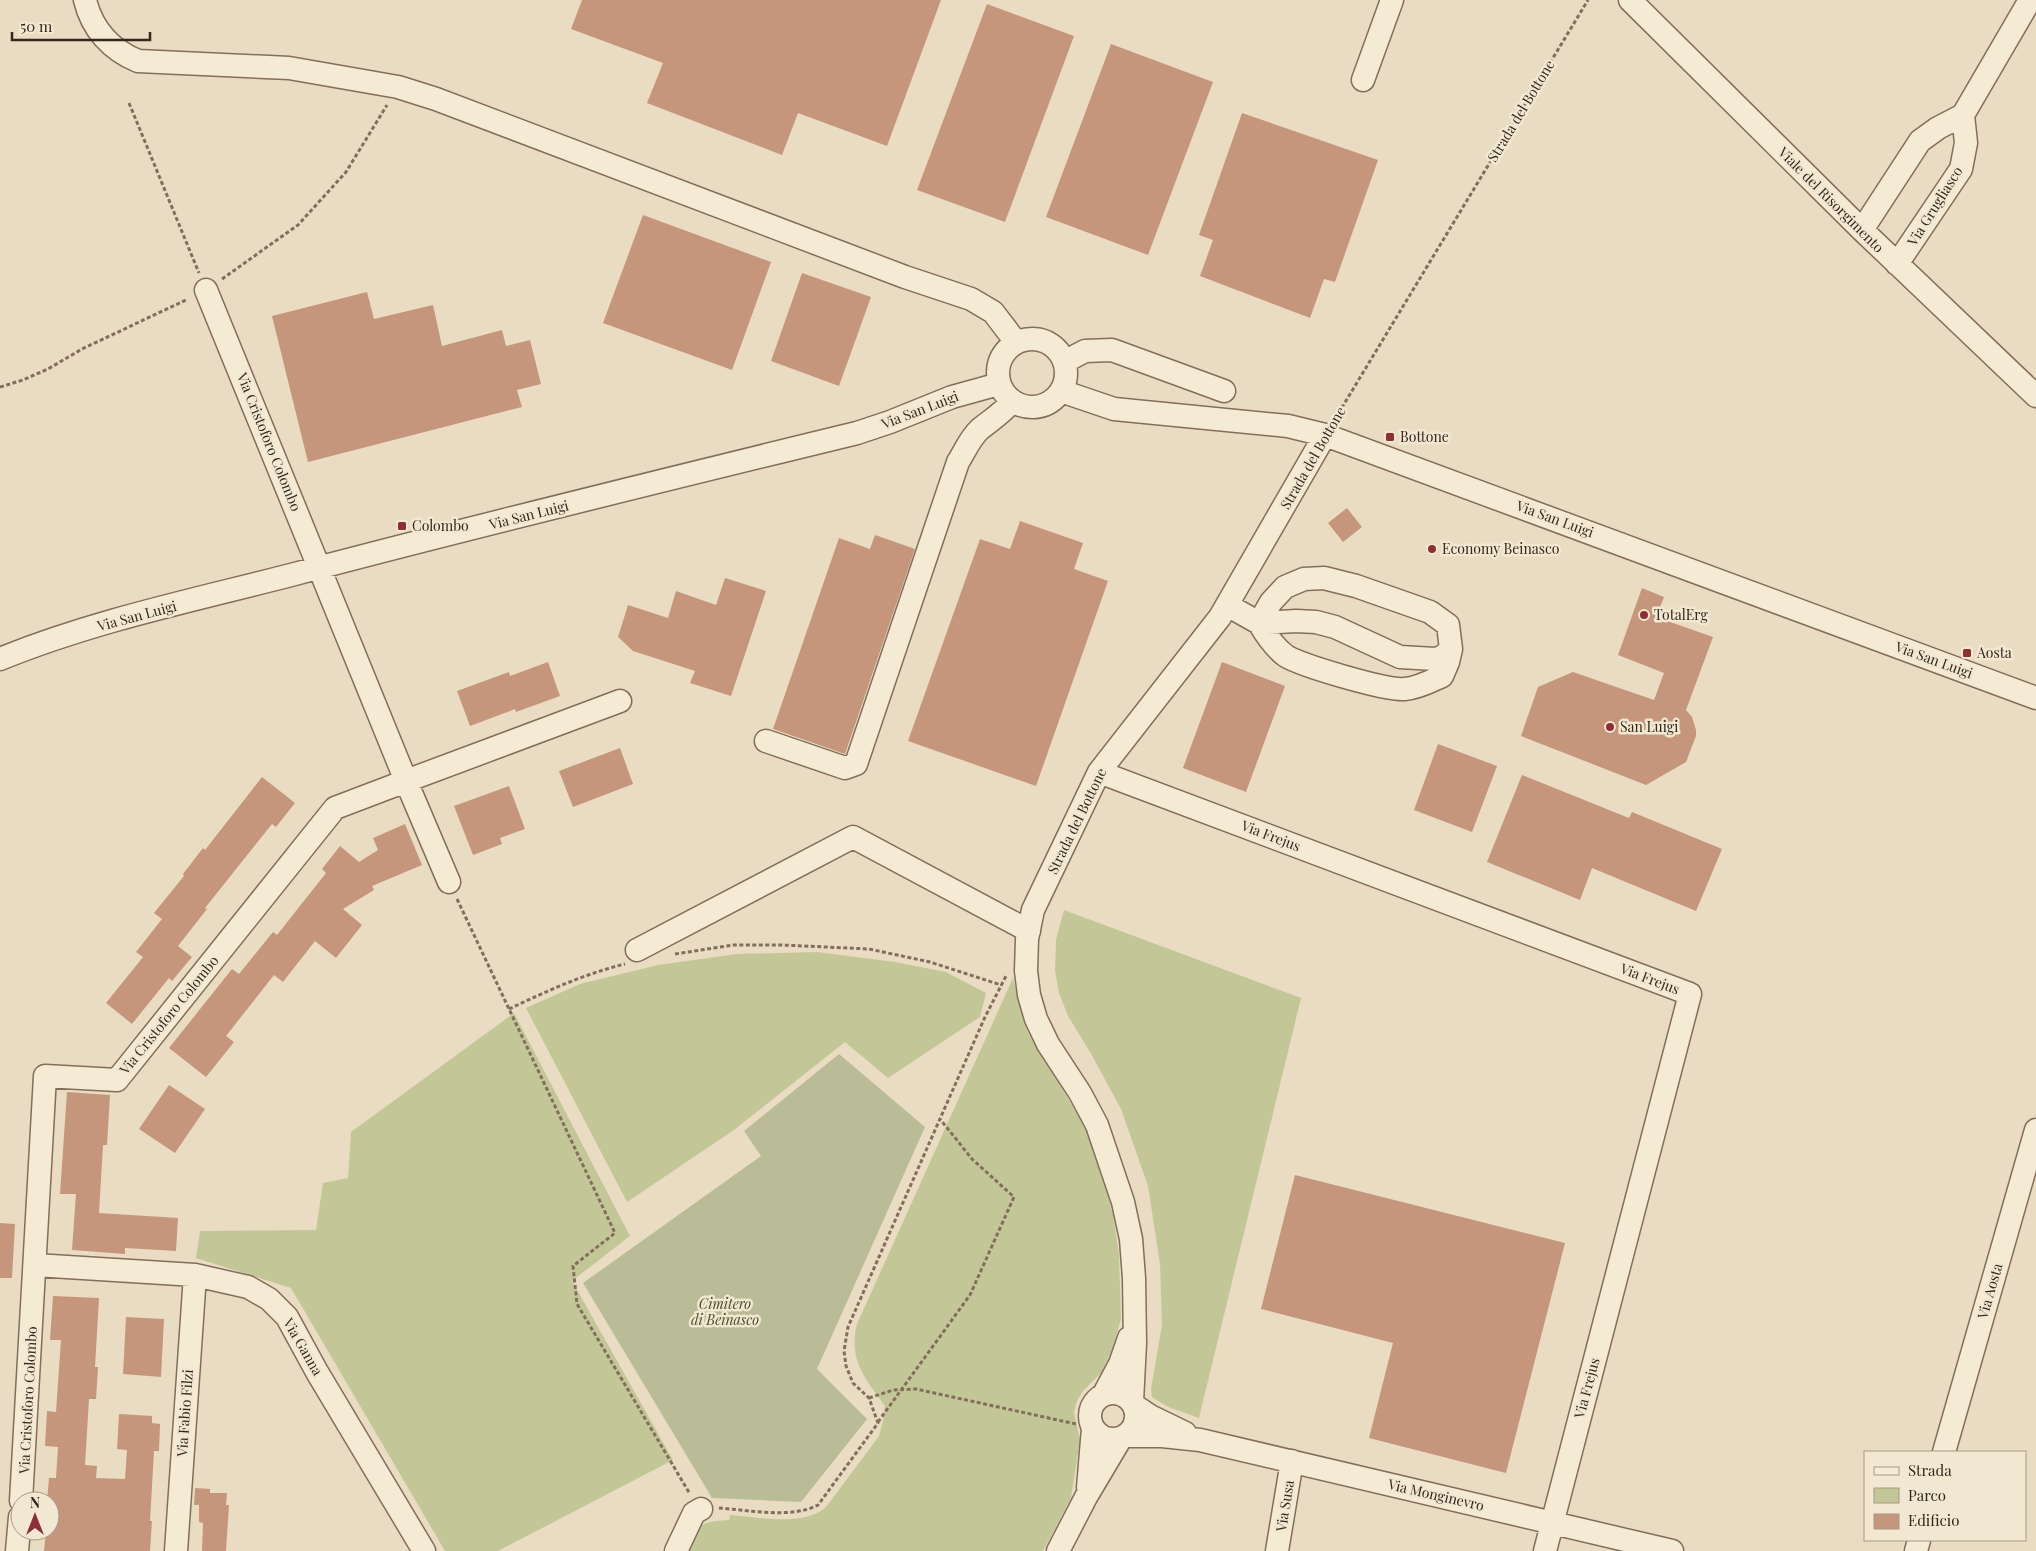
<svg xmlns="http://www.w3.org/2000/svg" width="2036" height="1551" viewBox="0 0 2036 1551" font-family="'Playfair Display',serif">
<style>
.green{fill:#c3c797}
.cemetery{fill:#b9bc96}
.building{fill:#c5967b}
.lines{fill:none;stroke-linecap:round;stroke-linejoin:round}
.minor-casing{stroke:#826e5b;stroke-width:25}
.path{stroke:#826e5b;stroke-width:3;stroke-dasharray:4 2.5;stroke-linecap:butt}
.minor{stroke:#f5ead4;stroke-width:22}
.poi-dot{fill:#8c3035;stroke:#f2e7d1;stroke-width:2}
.labels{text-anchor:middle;stroke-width:5;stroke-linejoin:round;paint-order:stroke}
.street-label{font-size:14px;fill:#33271e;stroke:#f2e7d1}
.poi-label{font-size:14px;fill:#33271e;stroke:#f2e7d1;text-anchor:start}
.park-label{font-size:14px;font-style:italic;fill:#454e26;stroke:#f2e7d1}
</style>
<rect width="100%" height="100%" fill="#eadcc2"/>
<!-- green -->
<path class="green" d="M1064,910L1301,998L1199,1418L1168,1407L1152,1397L1151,1389L1162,1325L1160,1264L1148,1186L1121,1109L1090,1052L1068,1016L1059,993L1055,971L1056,940Z
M817,952L895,962L946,972L986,993L980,1017L888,1078L845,1042L734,1130L627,1202L526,1008L580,984L658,965L737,954Z
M1013,978L1024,1023L1028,1033L1086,1128L1103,1177L1113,1215L1119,1254L1121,1319L1112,1350L1102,1372L1083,1391L1077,1401L1074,1412L1080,1440L1071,1498L1043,1551H686C699,1524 698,1522 729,1520L730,1515C758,1517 803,1527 826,1507L879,1436L883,1421L885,1406C865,1378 848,1360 857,1324Z
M514,1013L630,1236L572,1281L673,1460L498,1551H445L291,1288L196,1258L200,1231L316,1230L323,1183L348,1178L351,1132Z"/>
<!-- cemetery -->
<path class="cemetery" d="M839,1054L925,1127L817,1369L867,1419L801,1502L712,1498L583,1283L761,1156L744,1131Z"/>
<!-- building -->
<path class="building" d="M582,0H941L887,146L798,113L782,155L647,103L663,63L571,29Z
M987,4L1074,36L1005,222L917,190Z
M1111,44L1213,82L1148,255L1046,217Z
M1242,113L1378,160L1335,282L1324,279L1310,318L1200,276L1213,240L1199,235Z
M643,215L771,262L732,370L603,323Z
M802,273L871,297L839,386L771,361Z
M367,292L374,319L433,305L442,346L502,330L506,346L530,340L541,384L517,390L522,407L308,462L272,316Z
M1347,508L1362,527L1343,542L1328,523Z
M1020,521L1083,543L1074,569L1108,581L1036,786L908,741L980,539L1010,549Z
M875,535L915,549L845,754L773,729L839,538L870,549Z
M725,578L766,591L731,696L690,683L695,671L633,651L618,637L628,605L668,618L676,591L716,605Z
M1642,588L1664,597L1656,617L1713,637L1686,710L1692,717L1696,730V736L1686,762L1646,785L1521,736L1538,687L1573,672L1654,700L1664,673L1618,655Z
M548,662L560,696L516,712L515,709L470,726L457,691L509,672L510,676Z
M1222,662L1285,686L1246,792L1183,768Z
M1438,744L1497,766L1472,832L1414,810Z
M620,748L633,784L573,807L559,771Z
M1522,775L1629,818L1632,812L1722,849L1696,911L1592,868L1580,900L1487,862Z
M262,777L295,803L276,827L272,824L205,908L207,909L178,946L192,957L172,981L169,978L132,1024L106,1003L143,957L136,952L162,919L154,913L184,876L183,874L203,848L205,850Z
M509,786L525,829L500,838L502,844L473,855L454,806Z
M405,824L422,865L372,886L374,890L343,909L362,925L336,958L315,941L283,982L274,975L226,1036L234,1042L206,1077L169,1048L232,969L239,974L273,932L277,935L326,873L322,869L340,846L359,862L378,850L373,838Z
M169,1085L205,1109L175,1153L139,1129Z
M67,1092L110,1095L107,1145H103L99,1213L178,1218L176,1251L125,1248V1254L72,1250L76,1194H60Z
M1295,1175L1565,1243L1506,1473L1369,1438L1393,1343L1261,1309Z
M0,1223L15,1224L12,1278H0Z
M53,1296L99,1298L95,1367H98L96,1399H89L85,1465L97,1466L96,1478L125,1479L127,1450L117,1449L119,1414L152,1416V1423L160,1424L159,1451H154L150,1521H152L150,1551H44L46,1531H50V1501H47L49,1478H56L58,1447L45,1446L47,1411L56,1412L61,1340H50Z
M126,1317L164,1319L161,1377L123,1374Z
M195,1488L210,1489V1493H227L226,1505H229L226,1551H202L203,1523L199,1522V1505H194Z"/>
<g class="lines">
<!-- minor casing -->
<g class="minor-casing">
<path id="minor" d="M85,0C92,29 111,50 138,61L289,68L398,87L436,99L905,277L971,299L993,312L1016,342
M1630,0L1862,230L2036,396
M1363,80L1392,0
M1862,230L1920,141L1938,128L1963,115
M1897,264L1961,169L1966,143L1963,115L2030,0
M998 373a34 34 0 1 1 68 0a34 34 0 1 1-68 0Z
M1064,362L1085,351L1112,350L1224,391
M1061,391L1114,409L1288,426L1325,435L2036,698
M1227,605L1259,623L1296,621L1316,622L1335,627L1400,657L1435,659L1442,657L1451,649L1448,625L1430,612L1356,586L1324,578L1304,579L1285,587L1271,602L1259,623C1266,635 1275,648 1286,656C1303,666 1387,691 1405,689C1418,688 1431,681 1442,676L1448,662L1451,649
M0,659C93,621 194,600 291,575C479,525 668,479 857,433L890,422L952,397L999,384
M766,741L845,768L856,764L958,462C965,451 970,438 980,429C991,420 1003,413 1012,401
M1099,772L1690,994L1545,1551
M449,882L406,781L620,701
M637,950L853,837L1029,931
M35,1265L195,1275L248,1287L269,1299L287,1317L317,1372L424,1551
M1090 1416a23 23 0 1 1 46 0a23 23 0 1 1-46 0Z
M1104,1394L1120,1364L1129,1338
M1132,1402L1135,1343L1134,1278L1131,1239L1123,1202L1097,1125L1080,1093L1048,1044L1036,1019L1029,995L1026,971L1027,939L1033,910L1099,772L1220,617L1325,435
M1135,1406L1150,1416L1185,1433
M1126,1436H1162L1200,1440L1672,1551
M1944,1452L2036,1130
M1088,1488L1093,1428
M21,1501L45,1076L117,1080L335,808L406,781L206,290
M17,1551L20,1517
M176,1551L195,1275
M676,1551L694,1513L701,1509
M1058,1551L1086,1497L1121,1438
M1277,1551L1292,1461
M1916,1551L1919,1540"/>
</g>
<!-- path -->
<path class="path" d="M129,103L199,273
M222,279L298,225L346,172L387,105
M0,387L23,380L48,369L82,349L188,299
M1335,419L1588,0
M457,899L615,1233L573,1266L577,1304L690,1494
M675,954L733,945H782L869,949L930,962L1001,985
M509,1009C547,991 584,974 625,964
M869,1398L893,1390L916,1389L1076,1424
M878,1422L970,1295L1014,1197L972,1159L940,1119
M719,1508C748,1510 792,1519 818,1505L878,1423L869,1398L853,1383L846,1366L844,1351L848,1327L985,1017L1006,976"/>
<!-- minor -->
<use href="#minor" class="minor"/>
</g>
<!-- markers -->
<g class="poi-dot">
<rect x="1385" y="432" width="10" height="10" rx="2.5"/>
<rect x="397" y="521" width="10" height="10" rx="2.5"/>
<circle cx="1432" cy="549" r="5"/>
<circle cx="1644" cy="615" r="5"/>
<rect x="1962" y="648" width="10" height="10" rx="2.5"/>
<circle cx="1610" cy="727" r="5"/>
</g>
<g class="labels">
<!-- street labels -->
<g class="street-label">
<text transform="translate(1521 111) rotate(-59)" y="5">Strada del Bottone</text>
<text transform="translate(1831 200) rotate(45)" y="5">Viale del Risorgimento</text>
<text transform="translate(1935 206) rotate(-58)" y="5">Via Grugliasco</text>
<text transform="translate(920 410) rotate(-21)" y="5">Via San Luigi</text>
<text transform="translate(269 442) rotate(68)" y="5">Via Cristoforo Colombo</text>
<text transform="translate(1313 458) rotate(-60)" y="5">Strada del Bottone</text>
<text transform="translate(529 515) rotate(-14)" y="5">Via San Luigi</text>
<text transform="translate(1555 519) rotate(20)" y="5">Via San Luigi</text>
<text transform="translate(137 616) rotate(-15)" y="5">Via San Luigi</text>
<text transform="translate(1934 660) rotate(20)" y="5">Via San Luigi</text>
<text transform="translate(1077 821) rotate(-64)" y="5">Strada del Bottone</text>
<text transform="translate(1271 836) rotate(21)" y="5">Via Frejus</text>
<text transform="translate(1650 979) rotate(21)" y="5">Via Frejus</text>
<text transform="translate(169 1015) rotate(-51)" y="5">Via Cristoforo Colombo</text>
<text transform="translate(1990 1291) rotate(-74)" y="5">Via Aosta</text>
<text transform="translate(303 1347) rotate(60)" y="5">Via Ganna</text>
<text transform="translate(1587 1388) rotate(-75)" y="5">Via Frejus</text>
<text transform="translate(28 1400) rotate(-87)" y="5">Via Cristoforo Colombo</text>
<text transform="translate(185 1413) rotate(-86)" y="5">Via Fabio Filzi</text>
<text transform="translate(1436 1495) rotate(13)" y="5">Via Monginevro</text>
<text transform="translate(1285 1506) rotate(-81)" y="5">Via Susa</text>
</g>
<!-- poi labels -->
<g class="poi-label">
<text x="1400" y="442">Bottone</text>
<text x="412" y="531">Colombo</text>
<text x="1442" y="554">Economy Beinasco</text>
<text x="1654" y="620">TotalErg</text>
<text x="1977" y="658">Aosta</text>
<text x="1620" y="732">San Luigi</text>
</g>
<!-- park labels -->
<g class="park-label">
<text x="725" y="1309">Cimitero<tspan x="725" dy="16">di Beinasco</tspan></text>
</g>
</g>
<!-- legend -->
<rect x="1864" y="1451" width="162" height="90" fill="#f2e7d1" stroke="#a69a89"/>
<rect x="1874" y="1467" width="25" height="8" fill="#f5ead4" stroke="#a69a89"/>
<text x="1908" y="1476" font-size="15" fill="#33271e">Strada</text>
<rect x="1874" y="1488" width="25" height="15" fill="#c3c797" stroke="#a69a89"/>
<text x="1908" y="1501" font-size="15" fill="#33271e">Parco</text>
<rect x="1874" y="1514" width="25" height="15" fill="#c5967b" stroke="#a69a89"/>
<text x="1908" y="1526" font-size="15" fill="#33271e">Edificio</text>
<!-- north arrow -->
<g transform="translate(35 1516)"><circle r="24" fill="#f2e7d1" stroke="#a69a89"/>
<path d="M0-4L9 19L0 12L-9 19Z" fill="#8c3035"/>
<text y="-8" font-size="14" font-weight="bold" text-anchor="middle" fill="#33271e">N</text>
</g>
<!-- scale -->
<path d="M12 32v8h138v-8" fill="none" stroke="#33271e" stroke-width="2.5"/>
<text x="20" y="32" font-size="15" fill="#33271e" stroke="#f2e7d1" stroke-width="4" paint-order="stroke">50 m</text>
</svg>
